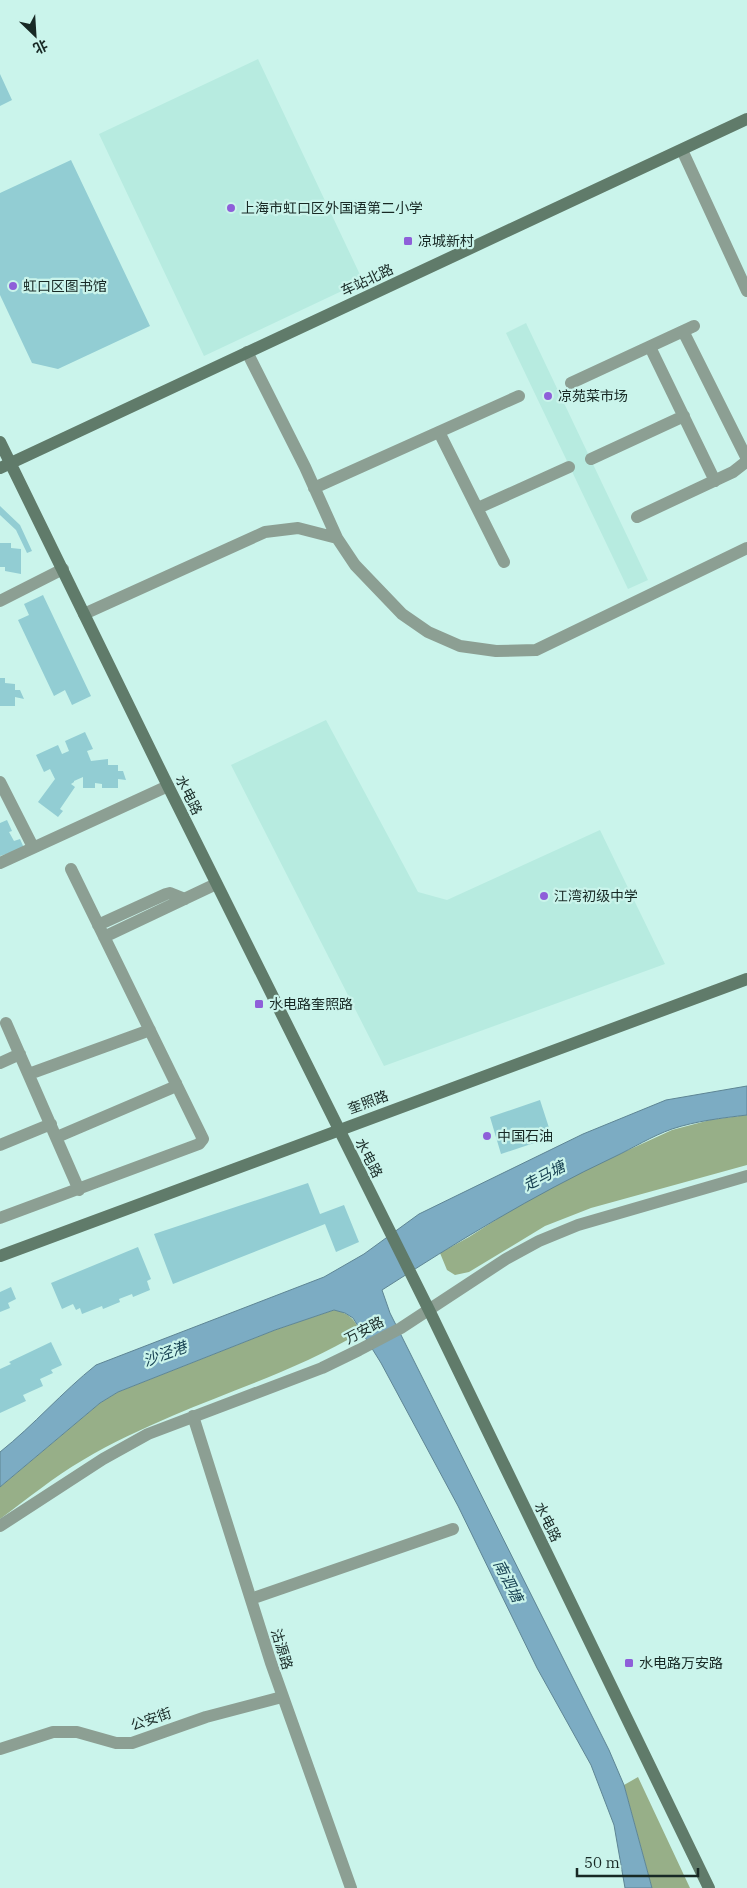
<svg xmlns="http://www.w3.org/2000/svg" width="747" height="1888" viewBox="0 0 747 1888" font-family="'IBM Plex Serif','Noto Sans SC',serif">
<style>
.built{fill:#b7ebe0}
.forest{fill:#97af88}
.water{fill:#7cacc3;stroke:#5e8594}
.building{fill:#92cdd3}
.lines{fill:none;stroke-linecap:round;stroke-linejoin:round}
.street{stroke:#8c9f93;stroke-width:12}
.secondary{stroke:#607b6a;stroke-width:12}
.poi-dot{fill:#8e5fd9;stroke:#caf4eb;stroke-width:2}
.labels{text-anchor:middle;stroke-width:4.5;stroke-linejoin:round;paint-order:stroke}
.poi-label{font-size:14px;fill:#182925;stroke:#caf4eb;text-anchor:start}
.street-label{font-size:14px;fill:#182925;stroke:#caf4eb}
.water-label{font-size:15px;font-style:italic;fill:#184253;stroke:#caf4eb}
</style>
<rect width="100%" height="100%" fill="#caf4eb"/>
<!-- built -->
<path class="built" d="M258,59L363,281L204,356L99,134Z
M526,323L648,580L628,589L506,333Z
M326,720L418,892L447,900L600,830L665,964L384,1066L231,765Z"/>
<!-- forest -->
<path class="forest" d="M747,1115V1165L591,1208L545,1226L469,1272L455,1275L447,1270L440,1253L469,1237L527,1200L574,1175L672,1130L710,1120Z
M334,1310C349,1313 354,1319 361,1332C302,1368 235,1389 172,1416C142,1429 111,1443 83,1460C54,1477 27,1499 0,1519V1487L100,1403L118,1392L275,1330Z
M638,1777L690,1888H652L624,1785Z"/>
<!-- water -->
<path class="water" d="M747,1086V1115C722,1118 696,1121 672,1129C652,1136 633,1148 614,1157C533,1195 457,1242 382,1290L390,1313L609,1750L624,1785L652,1888H625L614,1825L591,1765L537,1668L458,1506L381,1363L353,1318L345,1313L334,1310L275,1330L118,1392L100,1403L0,1487V1452C34,1425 62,1392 96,1365L324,1277L364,1254L419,1214L583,1134L666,1100Z"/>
<!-- building -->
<path class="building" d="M0,74L12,100L0,106Z
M71,160L150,326L58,369L32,363L0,295V193Z
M0,506L20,525L32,551L27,553L16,530L0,515Z
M0,543H11V548L21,549V574L5,571V567H0Z
M43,595L91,696L72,705L65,690L54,696L18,620L29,615L24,604Z
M0,678H5V683L15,684V690H20L24,699L15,697V706H0Z
M85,732L93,749L87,751L91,761L108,759V765H118V771H123L126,780L118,779V788H102V784L95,783V788H83V777L74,781V782L71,784L75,787L60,809L63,811L58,817L38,802L55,779L50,769L44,772L36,755L58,745L62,754L69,751L65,741Z
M7,820L12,831L9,832L14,841L20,839L24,848L0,856V823Z
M540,1100L552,1137L501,1154L490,1117Z
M308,1183L320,1214L344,1205L359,1242L336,1252L325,1224L173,1284L154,1234Z
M138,1247L151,1279L147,1281L150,1290L133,1297L132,1294L119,1299L120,1302L103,1309L102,1306L82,1314L80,1308L76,1310L73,1304L62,1309L51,1283Z
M11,1287L16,1299L8,1303L10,1308L0,1312V1292Z
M51,1342L62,1365L51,1370L53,1373L40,1379L43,1386L23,1395L26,1401L0,1413V1369L11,1364L9,1362Z"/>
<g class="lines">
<!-- street -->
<path class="street" d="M682,150L747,291
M683,331L747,459
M650,347L715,481
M247,352L305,467L337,538L355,565L402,614L428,632L460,646L496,651L536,650L747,548
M571,383L694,326
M439,432L504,562
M591,459L684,416
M314,488L519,396
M478,508L569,467
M637,517L733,472L747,461
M0,601L63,569
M84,614L265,532L298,528L337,538
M0,782L33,847
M0,863L168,786
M98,925L166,894L170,893L185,899
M104,937L216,884
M6,1023L79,1190
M0,1063L20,1054
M29,1074L150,1030
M57,1137L174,1087L176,1083
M0,1145L51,1124
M0,1218L199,1144L203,1139L71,869
M193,1416L271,1663L351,1888
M0,1526L103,1459L148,1434L322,1368L359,1350L401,1328L506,1259L539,1241L578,1225L747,1176
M251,1599L453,1529
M0,1749L53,1732H77L116,1743H132L206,1717L282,1697"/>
<!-- secondary -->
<path class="secondary" d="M0,442L168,786L429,1310L709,1888
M0,468L747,119
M0,1256L747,979"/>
</g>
<!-- markers -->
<g class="poi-dot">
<circle cx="231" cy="208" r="5"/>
<rect x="403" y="236" width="10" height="10" rx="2.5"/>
<circle cx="13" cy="286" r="5"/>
<circle cx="548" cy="396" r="5"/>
<circle cx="544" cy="896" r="5"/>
<rect x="254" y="999" width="10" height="10" rx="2.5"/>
<circle cx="487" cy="1136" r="5"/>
<rect x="624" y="1658" width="10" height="10" rx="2.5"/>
</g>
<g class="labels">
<!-- poi labels -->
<g class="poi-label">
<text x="241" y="213">上海市虹口区外国语第二小学</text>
<text x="418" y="246">凉城新村</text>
<text x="23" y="291">虹口区图书馆</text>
<text x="558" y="401">凉苑菜市场</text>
<text x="554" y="901">江湾初级中学</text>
<text x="269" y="1009">水电路奎照路</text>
<text x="497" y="1141">中国石油</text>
<text x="639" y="1668">水电路万安路</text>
</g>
<!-- street labels -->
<g class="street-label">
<text transform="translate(367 280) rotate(-25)" y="5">车站北路</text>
<text transform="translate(189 795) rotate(64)" y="5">水电路</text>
<text transform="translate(368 1102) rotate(-20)" y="5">奎照路</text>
<text transform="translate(369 1158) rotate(63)" y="5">水电路</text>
<text transform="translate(364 1330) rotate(-28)" y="5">万安路</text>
<text transform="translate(548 1522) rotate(64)" y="5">水电路</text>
<text transform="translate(282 1649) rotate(73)" y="5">沽源路</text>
<text transform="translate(151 1719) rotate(-19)" y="5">公安街</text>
</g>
<!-- water labels -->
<g class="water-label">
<text transform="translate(544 1176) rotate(-28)" y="5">走马塘</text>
<text transform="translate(165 1354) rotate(-20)" y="5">沙泾港</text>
<text transform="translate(508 1581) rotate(63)" y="5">南泗塘</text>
</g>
</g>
<!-- north arrow -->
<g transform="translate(35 35) rotate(155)" stroke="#caf4eb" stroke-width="4" paint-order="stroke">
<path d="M0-4L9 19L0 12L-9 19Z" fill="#182925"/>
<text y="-8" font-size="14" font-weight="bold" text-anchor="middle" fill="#182925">北</text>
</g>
<!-- scale -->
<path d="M577 1868v8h121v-8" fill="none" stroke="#182925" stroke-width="2.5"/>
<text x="584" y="1868" font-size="15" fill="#182925" stroke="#caf4eb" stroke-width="4" paint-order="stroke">50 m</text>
</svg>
